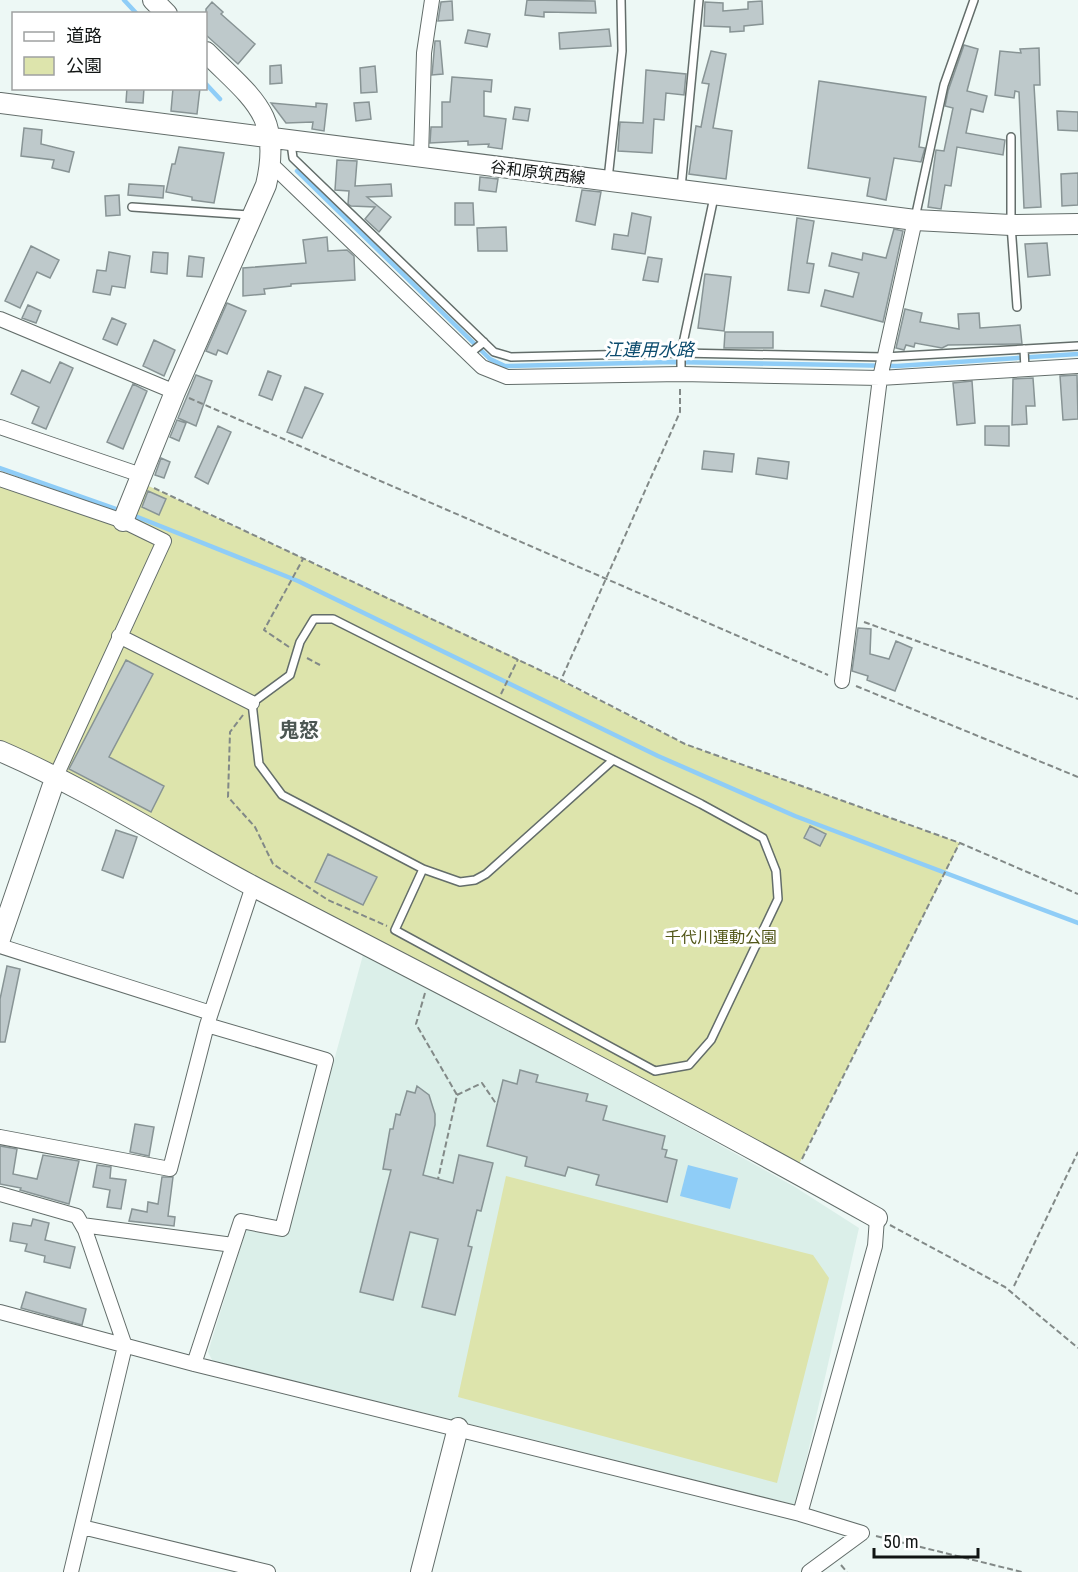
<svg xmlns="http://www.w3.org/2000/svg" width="1078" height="1572" viewBox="0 0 1078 1572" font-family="'Roboto Condensed','Noto Sans JP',sans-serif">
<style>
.built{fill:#dbefe9}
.green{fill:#dde4ac}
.water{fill:#8fcdf7}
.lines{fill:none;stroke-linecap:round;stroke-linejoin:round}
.stream{stroke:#8fcdf7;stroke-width:4.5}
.building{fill:#bec9cb;stroke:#889495;stroke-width:1.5}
.lane-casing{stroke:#636d6a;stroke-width:10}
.street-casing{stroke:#636d6a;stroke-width:16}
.secondary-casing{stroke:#636d6a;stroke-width:22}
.path{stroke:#828987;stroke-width:2;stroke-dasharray:6 3;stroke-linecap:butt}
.lane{stroke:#fff;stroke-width:7}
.street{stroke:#fff;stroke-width:14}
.secondary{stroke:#fff;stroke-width:20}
.labels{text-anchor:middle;stroke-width:6;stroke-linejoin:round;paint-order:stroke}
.street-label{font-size:16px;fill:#101413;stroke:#fff}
.park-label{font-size:16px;fill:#525719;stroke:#fff}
.water-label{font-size:18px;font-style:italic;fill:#0d4c6e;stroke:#fff}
.quarter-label{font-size:20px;font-weight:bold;fill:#4c5653;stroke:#fff}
</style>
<rect width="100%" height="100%" fill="#edf8f5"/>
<!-- built -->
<path class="built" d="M363,955L582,1068L795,1187L859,1228L796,1505L212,1360L208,1352L247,1226L286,1235Z"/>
<!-- green -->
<path class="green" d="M0,480L122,521L138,481L518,659L685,744L960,843L795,1172L0,752Z
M506,1176L813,1255L829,1278L777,1483L458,1397Z"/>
<!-- water -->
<path class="water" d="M688,1165L738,1178L730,1209L680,1196Z"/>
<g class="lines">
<!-- stream -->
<path class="stream" d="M124,0L137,14
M206,84L220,99
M297,171L490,359L505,366L673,362L897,366L1078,354
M0,468L122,511
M130,514L298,581L658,756L795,816L1078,923"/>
</g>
<!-- building -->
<path class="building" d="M527,0L595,1L596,13L544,12V17L525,15Z
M452,1L453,20L438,21L441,2Z
M762,1L763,24L744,26V31L730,32V27L704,26L705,2L723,3V11L748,9V2Z
M212,2L223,12L221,14L255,44L238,64L206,35V9Z
M609,29L611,46L560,49L559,33Z
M468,30L490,34L487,47L465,43Z
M435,41H440L443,74L432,75Z
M964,45L978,49L967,91L987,96L983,112L971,109L966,133L1005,140L1003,155L957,147L951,186L945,185L941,209L928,207L936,150L944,151L953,108L945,106L948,91Z
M1039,48L1040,85H1034L1041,207L1024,208L1019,92L1015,91L1014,98L995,95L1000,51L1021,53L1020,49Z
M711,51L726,54L713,128L732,131L726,179L689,174L696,126L701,127L709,84L702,83Z
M281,65L282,83L270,84V66Z
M375,66L377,92L361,93L360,68Z
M646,70L686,74L684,95L666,93L664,120L654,119L652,153L618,151L620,122L643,123Z
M452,77L492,80L491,92L484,91V116L506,119L502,149L488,147L489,144L468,145V141L430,143L431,127H442V102H450Z
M819,81L926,97L919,147L925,148L921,162L894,158L886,200L867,196L870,178L808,168Z
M127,88H144L143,103L126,102Z
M173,88H200L197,114L171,111Z
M369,102L371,119L356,121L354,103Z
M271,103L316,107V103L327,104L324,131L312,129L313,122L286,123Z
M515,107L530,109L528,121L513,119Z
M1057,111L1078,112V131L1058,130Z
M24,128L42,130L41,144L74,152L69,172L52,168L54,160L21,156Z
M179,147L224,153L214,203L192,200V197L166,192L172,164H175Z
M337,160L357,161L355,186L391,184L392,196L367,197L391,217L379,232L365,219L375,207L351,206L348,204L349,191L335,190Z
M1078,173V205L1062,206L1061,174Z
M480,177L498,179L496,192L479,190Z
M129,184L164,186L163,198L128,195Z
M582,190L601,192L595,225L576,221Z
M119,195L120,215L106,216L105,196Z
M455,203H473L474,225H455Z
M632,213L651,217L645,254L612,249L614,234L628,236Z
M797,218L814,221L807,263L814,264L809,293L788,290Z
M506,227L507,251H478L477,228Z
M894,229L903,231L883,322L821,306L825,290L853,297L859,273L829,266L832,253L862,260L863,253L886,258Z
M327,237L328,251L347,250L354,256L355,280L291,284V286L264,289L265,294L243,296V268L306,263L303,240Z
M1047,243L1050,275L1028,277L1025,244Z
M31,246L59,260L50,278L37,272L20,308L5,301Z
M109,252L130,256L125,288L112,286L110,295L93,292L97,270L106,271Z
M153,252L168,253L167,274L151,272Z
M189,256L204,258L202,277L187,276Z
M648,257L662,259L658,282L643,280Z
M705,274L731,277L724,331L698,328Z
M227,303L246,311L227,354L218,350L216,355L206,351Z
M28,305L41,311L36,323L22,318Z
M905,309L922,313L920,322L959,329L958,314L979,313L980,328L1020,325L1022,344L948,345L942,348L915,343L914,347L906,345L904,350L896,348Z
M112,318L126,324L117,345L103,339Z
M725,332H773V348H724Z
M154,340L175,350L164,376L143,366Z
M60,362L73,368L46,429L32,423L39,407L11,394L22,370L50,383Z
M268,371L281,376L272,400L259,395Z
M196,375L212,381L196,426L178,418Z
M1077,375L1078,419L1063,420L1060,376Z
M1033,378L1035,406H1026L1027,424L1012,425L1013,379Z
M972,381L975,423L957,425L953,383Z
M133,384L147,391L123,449L107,442Z
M305,387L323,394L302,438L287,432Z
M177,420L186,423L179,441L170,437Z
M218,426L231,432L208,484L195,477Z
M985,426H1009V446L985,445Z
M704,451L734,454L732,472L702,469Z
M161,458L170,462L164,478L155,475Z
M758,458L789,462L787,479L756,474Z
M148,491L166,499L159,515L142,507Z
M858,628L871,629L870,654L889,659L896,641L912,648L895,691L867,680L868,676L852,671Z
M126,660L153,674L109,757L164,786L151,812L69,769Z
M810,826L826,834L820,846L804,838Z
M116,830L137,837L123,878L102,870Z
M328,854L377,877L363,905L315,882Z
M7,966L20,969L5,1042H0V999Z
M520,1070L538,1075L536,1082L588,1094L586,1101L607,1106L603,1120L665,1136L662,1149L667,1150L665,1157L677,1160L667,1202L596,1185L599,1175L568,1167L565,1176L525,1166L527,1157L487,1146L503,1080L517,1084Z
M417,1086L429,1095L435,1114V1125L423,1175L453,1183L459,1155L493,1163L481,1211L477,1210L468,1246L472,1247L455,1315L422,1307L438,1239L410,1232L393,1300L360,1292L391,1170L383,1169L390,1129H393L396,1114L400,1115L407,1091L415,1093Z
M135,1124L154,1127L149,1156L130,1152Z
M0,1146L17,1149L13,1174L37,1179L43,1155L79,1161L69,1204L20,1190L21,1188L0,1184Z
M97,1165L111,1167L110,1178L126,1180L121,1209L107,1207L110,1190L93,1187Z
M162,1177H173L168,1216L175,1217L174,1226L129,1221L132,1209L147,1212L148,1202L158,1204Z
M33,1219L49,1223L45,1240L75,1247L70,1268L44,1262L45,1256L25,1251L27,1244L10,1241L13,1223L31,1226Z
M26,1292L86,1309L82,1325L21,1308Z"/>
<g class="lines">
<!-- lane casing -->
<g class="lane-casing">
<path id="lane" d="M1011,137V225L1017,307
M291,143L293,158L494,352L511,357L681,353L884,357L1078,346
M608,179L622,51L621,0
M681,188L699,0
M132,207L249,215
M915,218L944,85L974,0
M1024,349L1025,369
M469,354L484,342
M681,374V353L714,197
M423,869L395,930L655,1071L689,1065L711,1040L778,899L776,871L763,838L701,804L333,619H314L300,642L290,675L252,703L259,764L282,795L423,869L460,882L475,880L486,874L613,760"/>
</g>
<!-- street casing -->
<g class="street-casing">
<path id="street" d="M421,157L424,53L432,0
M271,164L482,367L507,377L681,374L880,378L1078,366
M0,319L175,392
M0,427L141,475
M0,479L123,521L164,541L56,776
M119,636L252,703
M842,681L880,378L915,220
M0,946L211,1013
M0,1137L170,1169L207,1025
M0,1194L77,1216L85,1230L125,1346L71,1572
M82,1225L233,1245
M0,1312L194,1364L800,1514L862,1533
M194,1364L241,1221L282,1229L326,1060L207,1025L253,886
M800,1514L875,1246L877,1218
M82,1527L268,1572
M809,1572L862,1533"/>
</g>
<!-- secondary casing -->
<g class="secondary-casing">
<path id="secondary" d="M153,0L167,14
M0,103L915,220L1011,225L1078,224
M123,521L175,392L266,185C283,114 251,98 206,52
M0,751C90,790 173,844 260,890C467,997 674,1104 877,1218
M0,939L56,776
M421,1572L458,1428"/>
</g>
<!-- path -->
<path class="path" d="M680,389V412L561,680L685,744L960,843L1078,894
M189,398L828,675
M154,488L561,680
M864,622L1078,699
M289,647L264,630L303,559
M307,658L320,665
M856,686L1078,777
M501,694L518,659
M243,715L230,732L228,797L255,827L273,864L328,900L387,926
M425,993L416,1024L457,1095L438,1179
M457,1095L482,1083L497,1105
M802,1159L959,844
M890,1225L1005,1287L1078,1348
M1014,1286L1078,1152
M876,1536L1022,1572
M841,1565L847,1572"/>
<!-- lane -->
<use href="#lane" class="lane"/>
<!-- street -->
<use href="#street" class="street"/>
<!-- secondary -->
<use href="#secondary" class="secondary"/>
</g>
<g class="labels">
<!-- street labels -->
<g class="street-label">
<text transform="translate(538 172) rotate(7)" y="6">谷和原筑西線</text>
</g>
<!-- park labels -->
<g class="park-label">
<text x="721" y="943">千代川運動公園</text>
</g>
<!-- water labels -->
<g class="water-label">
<text x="649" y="356">江連用水路</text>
</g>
<!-- quarter labels -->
<g class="quarter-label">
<text x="299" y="737">鬼怒</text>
</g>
</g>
<!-- legend -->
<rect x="12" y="12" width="195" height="78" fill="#ffffff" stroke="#9fa1a1" stroke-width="1.5"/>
<rect x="24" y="32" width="30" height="9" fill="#ffffff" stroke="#9fa1a1" stroke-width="1.5"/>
<text x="66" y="42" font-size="18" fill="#101413">道路</text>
<rect x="24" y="57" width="30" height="18" fill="#dde4ac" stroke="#9fa1a1" stroke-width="1.5"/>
<text x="66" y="72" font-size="18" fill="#101413">公園</text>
<!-- scale -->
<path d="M874 1548v9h104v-9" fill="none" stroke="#101413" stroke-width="3"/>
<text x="883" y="1548" font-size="18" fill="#101413" stroke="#ffffff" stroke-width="4.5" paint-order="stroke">50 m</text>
</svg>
